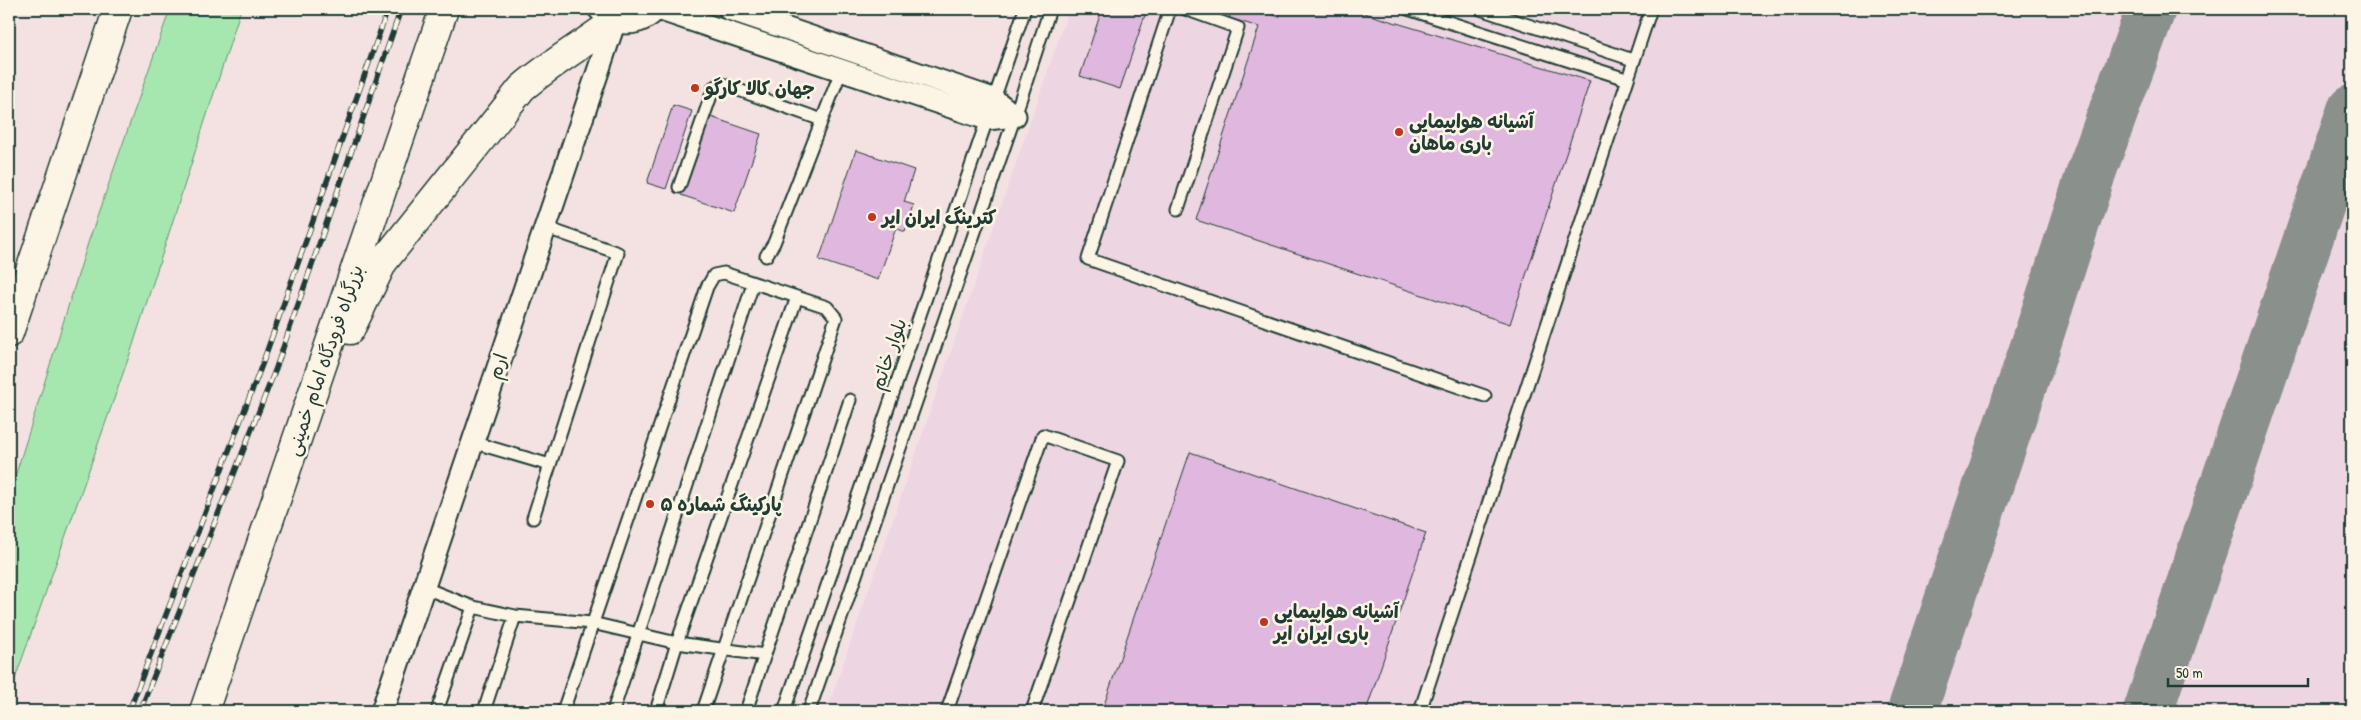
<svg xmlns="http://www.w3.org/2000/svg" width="2361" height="720" viewBox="0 0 2361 720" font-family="'Patrick Hand','Playpen Sans Arabic',sans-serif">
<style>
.built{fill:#eed5e2}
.green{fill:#a6e7b0;stroke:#629272}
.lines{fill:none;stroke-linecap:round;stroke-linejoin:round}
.taxiway{stroke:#8a908c;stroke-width:50}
.building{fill:#e0b7de;stroke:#1f3d34}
.lane-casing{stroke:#1f3d34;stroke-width:15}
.street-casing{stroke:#1f3d34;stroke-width:25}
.highway-casing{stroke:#1f3d34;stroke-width:31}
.lane{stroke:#fcf5e5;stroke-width:11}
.street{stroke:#fcf5e5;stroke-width:21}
.highway{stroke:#fcf5e5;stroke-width:28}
.rail-casing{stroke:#1f3d34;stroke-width:5.5}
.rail{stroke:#fcf5e5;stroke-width:4;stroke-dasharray:11;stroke-linecap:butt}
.poi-dot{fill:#c8321e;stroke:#fcf5e5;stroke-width:2}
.labels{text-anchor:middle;stroke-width:5;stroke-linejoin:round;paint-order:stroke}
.poi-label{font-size:19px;font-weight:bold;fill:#1f3d34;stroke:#fcf5e5;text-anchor:start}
.street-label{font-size:19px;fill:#1f3d34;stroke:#fcf5e5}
</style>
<rect width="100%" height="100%" fill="#f4e2e3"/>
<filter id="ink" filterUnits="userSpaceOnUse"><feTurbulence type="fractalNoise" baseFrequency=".02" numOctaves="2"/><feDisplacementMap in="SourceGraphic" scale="10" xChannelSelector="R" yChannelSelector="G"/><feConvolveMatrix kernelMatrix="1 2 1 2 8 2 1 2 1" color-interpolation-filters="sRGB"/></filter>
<g filter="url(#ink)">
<!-- built -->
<path class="built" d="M1069,9H2352V711H827Z"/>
<!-- green -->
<path class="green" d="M170,9H241L132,348L9,696V496L88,243Z"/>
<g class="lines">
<!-- taxiway -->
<path class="taxiway" d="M1912,711L2035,347L2092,170L2151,9
M2148,711L2352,110"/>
</g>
<!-- building -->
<path class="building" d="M1102,9H1147L1120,89L1080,76Z
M1232,9H1257L1279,17L1282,9H1350L1590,81L1510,324L1196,220L1259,27L1229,18Z
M673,105L692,111L666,189L647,183Z
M708,116L761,134L734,213L681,195Z
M856,150L914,170L904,202L914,205L905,232L896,228L878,280L819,260Z
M1190,452L1426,533L1366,711H1102Z"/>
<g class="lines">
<!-- lane casing -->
<g class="lane-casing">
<path id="lane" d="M1170,9L1088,259L1485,396
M1408,9L1626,79
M1480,9L1633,60
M679,187L714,87L722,84L822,120
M1178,209L1238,28L1185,9
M766,256L774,243L843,66
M472,442L550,465
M533,518L618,253L544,227
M425,588L473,607L515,616L592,623L677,643L765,655
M437,711L473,607
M484,711L515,616
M563,711L707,287L714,275L724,273L827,307L836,318L703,711
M613,711L753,284
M656,711L677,643L797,297
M746,711L850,400
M784,711L1025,9
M809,711L1015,116L1050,9
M947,711L1043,435L1118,461L1032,711
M1420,711L1651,9"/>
</g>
<!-- street casing -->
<g class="street-casing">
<path id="street" d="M599,9C617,28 639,27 657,9
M658,9L987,119L1015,116L993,99L729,9
M382,711L615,21"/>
</g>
<!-- highway casing -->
<g class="highway-casing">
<path id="highway" d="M350,330L383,262L522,88C551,63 584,44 615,21
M9,333L118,9
M204,711L444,9"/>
</g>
<!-- lane -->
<use href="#lane" class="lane"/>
<!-- street -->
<use href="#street" class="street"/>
<!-- highway -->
<use href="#highway" class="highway"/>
<!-- rail casing -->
<g class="rail-casing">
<path id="rail" d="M129,711L263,362L388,9
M140,711L276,368L401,9"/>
</g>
<!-- rail -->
<use href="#rail" class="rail"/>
</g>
</g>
<!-- markers -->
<g class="poi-dot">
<circle cx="695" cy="88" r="5"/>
<circle cx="1399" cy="132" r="5"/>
<circle cx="872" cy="217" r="5"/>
<circle cx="650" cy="504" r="5"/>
<circle cx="1264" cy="622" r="5"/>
</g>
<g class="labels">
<!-- poi labels -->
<g class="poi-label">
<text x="705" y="95">جهان کالا کارگو</text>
<text x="1409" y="128">آشیانه هواپیمایی<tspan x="1409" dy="22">باری ماهان</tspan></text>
<text x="882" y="224">کترینگ ایران ایر</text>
<text x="660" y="511">پارکینگ شماره ۵</text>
<text x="1274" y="618">آشیانه هواپیمایی<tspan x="1274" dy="22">باری ایران ایر</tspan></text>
</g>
<!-- street labels -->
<g class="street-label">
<text transform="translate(888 354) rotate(-71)" y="7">بلوار خاتم</text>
<text transform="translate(324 360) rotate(-71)" y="7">بزرگراه فرودگاه امام خمینی</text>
<text transform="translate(497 366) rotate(-72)" y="7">ارم</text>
</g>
</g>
<!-- margin -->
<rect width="2361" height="720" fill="none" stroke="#fcf5e5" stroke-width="30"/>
<rect x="15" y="15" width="2331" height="690" fill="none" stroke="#1f3d34" stroke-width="2" filter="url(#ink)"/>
<!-- scale -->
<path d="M2168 678v8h140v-8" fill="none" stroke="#1f3d34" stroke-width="2.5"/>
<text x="2176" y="678" font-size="15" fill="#1f3d34" stroke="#fcf5e5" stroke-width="4" paint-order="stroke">50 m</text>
</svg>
